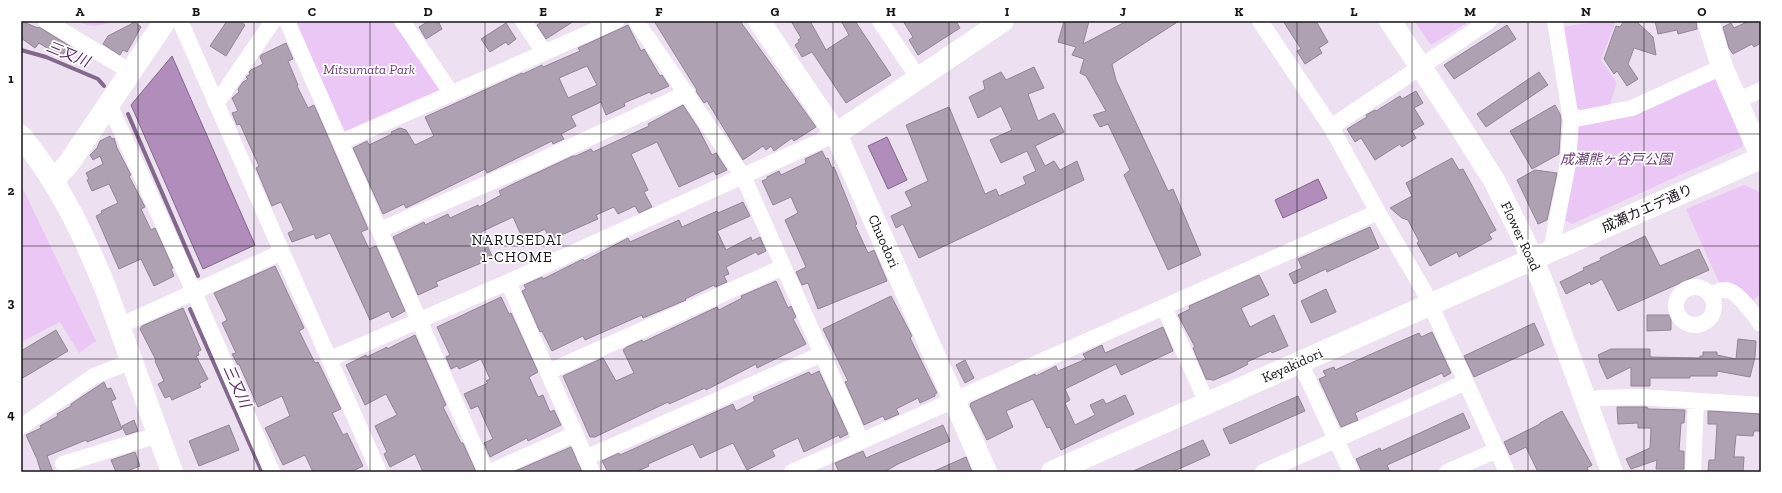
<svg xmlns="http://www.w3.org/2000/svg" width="1782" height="493" viewBox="0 0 1782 493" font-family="'Zilla Slab','Noto Sans JP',serif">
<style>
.green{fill:#ebc7f6}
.water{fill:#b08dbb;stroke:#82688a}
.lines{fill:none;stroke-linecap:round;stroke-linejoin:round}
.stream{stroke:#82688a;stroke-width:4}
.building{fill:#aea2b2;stroke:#918595;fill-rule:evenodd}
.street{stroke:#fff;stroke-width:16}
.secondary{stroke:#fff;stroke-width:22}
.grid{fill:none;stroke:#171318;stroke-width:1;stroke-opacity:0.55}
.labels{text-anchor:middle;stroke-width:3.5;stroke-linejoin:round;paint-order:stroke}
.park-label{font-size:14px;font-style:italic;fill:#6c3e79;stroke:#fff}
.street-label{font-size:14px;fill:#171318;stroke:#fff}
.water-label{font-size:15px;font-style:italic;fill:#5b2e68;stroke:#fff}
.neighbourhood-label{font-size:15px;letter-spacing:1px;fill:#171318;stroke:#fff}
.neatline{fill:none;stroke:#171318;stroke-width:1.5}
.grid-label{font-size:13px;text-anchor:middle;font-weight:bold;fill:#171318}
</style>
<rect width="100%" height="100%" fill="#ede0f1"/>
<!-- green -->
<path class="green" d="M79,21H113C103,26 89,29 79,21Z
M295,21H396L441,87L439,92L343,133Z
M1414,21H1470L1431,45Z
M1599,21H1616L1601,60L1617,83L1609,107L1583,112L1576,107L1562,27Z
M1715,76L1743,142L1742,147L1572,224L1563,219L1578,126Z
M1744,185L1760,192L1761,195V294L1748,304L1722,289L1686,209Z
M21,187L25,193L96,341L79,353L60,322L21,342Z"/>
<!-- water -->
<path class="water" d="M172,56L255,245L203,269L131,105Z
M887,137L907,180L888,189L868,146Z
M1318,179L1327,198L1283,218L1275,200Z"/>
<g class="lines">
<!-- stream -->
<path class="stream" d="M21,50L46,57L98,79L104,86
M128,114L198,276
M190,309L262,472"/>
</g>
<!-- building -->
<path class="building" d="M21,21L38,28L39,27L73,48L69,55L64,52L62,57L39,43L35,48L21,38Z
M227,21H240L245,25L226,56L210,46Z
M429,21H438L442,29L426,39L419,27Z
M544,21H574L546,39L537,25Z
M654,21H740L816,127L794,141L792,138L774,151L771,146L766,150L763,146L743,160L707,101L704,103L696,91L697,90Z
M791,21H810L826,50L849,35L841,21H855L891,75L846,103L812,52L802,57L795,45L799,42L798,40L801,38Z
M903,21H956L960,28L918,55L909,40L913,37Z
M1064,21H1089L1083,44L1127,21H1179L1112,64L1116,80L1168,191L1173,189L1201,255L1168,270L1124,175L1130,170L1108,124L1100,127L1093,115L1106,111L1086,76L1080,73L1084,59L1072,55L1076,47L1058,42Z
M1283,21H1316L1328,42L1319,48L1322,53L1305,64L1297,51L1301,49Z
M1624,21L1637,22L1653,37L1656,55L1634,48L1628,64L1638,79L1627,86L1617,71L1614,74L1604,59L1616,26L1620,27Z
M1655,21H1696L1697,29L1678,34L1677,30L1658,34Z
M1749,21H1761V43L1754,47L1752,44L1733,54L1729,48L1723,27L1731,23L1734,28Z
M135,22L141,27L127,52L123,50L120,55L103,44L108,36Z
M506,23L516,39L508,45L506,42L490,52L481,39Z
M628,25L641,51L644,49L660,76L662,75L669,86L651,94L650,92L624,103L625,106L606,115L601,102L571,116L576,126L561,134L564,139L553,144L552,141L487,173L485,169L406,208L404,204L383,214L353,148L367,141L369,145L392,134L391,132L400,128L406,130L415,145L434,136L425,117L522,73L523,74L542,65L543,67L580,51L578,48ZM587,66L597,85L568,98L559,78Z
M1507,25L1516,39L1454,79L1444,65Z
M286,43L293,59L288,61L298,85L297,86L308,108L314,105L368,229L361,232L369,249L376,246L405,311L392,318L389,311L370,320L330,233L316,239L314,234L292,242L288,233L294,230L281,202L272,206L256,168L259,166L240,124L237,125L232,113L238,111L232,98L239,92L238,89L243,82L248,79L246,77L250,74L249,72L251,70L263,64L260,57L261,55Z
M1034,67L1044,88L1028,94L1038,121L1054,113L1064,132L1035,146L1045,166L1054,161L1060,170L1077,161L1084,180L919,258L903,224L896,228L891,216L912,206L905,192L928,181L906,125L949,107L985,194L996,189L999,196L1026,184L1023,177L1036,171L1027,151L1001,163L990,140L1012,130L1001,106L978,118L969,97L985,89L983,81L1001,72L1006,80Z
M1539,72L1548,85L1486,127L1477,114Z
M1416,91L1423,103L1414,108L1424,124L1412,131L1416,138L1402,147L1400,144L1375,160L1361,138L1355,142L1347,129L1367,117L1366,115L1375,110L1376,111L1400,96L1402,99Z
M683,105L698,128L712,155L716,153L727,170L716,175L714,171L679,187L657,142L631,154L648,190L644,192L652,207L639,213L635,206L618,214L614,207L596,215L598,219L550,240L545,229L523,239L513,217L481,232L493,258L436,282L438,286L418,295L393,237L424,222L425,225L448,214L450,218L478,205L479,207L501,195L499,191L513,184L573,156H576L591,149L593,152L649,126L648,124Z
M1555,105L1560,114L1561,120L1559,154L1532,169L1510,131Z
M110,136L112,139L114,138L117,148L131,175L129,176L145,207L141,209L151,230L155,228L173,268L171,269L174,276L154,286L141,259L119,269L96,216L102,213L101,211L118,203L109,184L92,191L87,180L89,179L86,173L103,164L100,156L93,160L90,155L97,148L100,141Z
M822,151L826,159L828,158L832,168L834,167L857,224L855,225L868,253L874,250L887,281L818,309L808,283L802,285L796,272L806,267L785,220L798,213L791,197L773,205L762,181L767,179V177L779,171L781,175L806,163L805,159Z
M1452,158L1459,170L1463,169L1496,230L1489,234L1492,239L1459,257L1457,252L1430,266L1417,243L1419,241L1408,220L1402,218L1390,208L1412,196L1406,183Z
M1535,170L1557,173L1547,220L1538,224L1517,180Z
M743,202L750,216L717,231L726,250L751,237L752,241L760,237L766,251L758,255L756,252L726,267L729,274L724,276L727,282L715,287L714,285L685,299L686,300L643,318L642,315L585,340L583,336L552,351L542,331L540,332L522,291L526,289L524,285L542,277L543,279L583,259L584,261L628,238L630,242L679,220L682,227L717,211L718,213Z
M1370,227L1379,248L1327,272L1326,269L1294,284L1289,274L1302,268L1298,259Z
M1645,236L1660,266L1699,249L1709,270L1618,311L1602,279L1591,285L1590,282L1566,294L1560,282L1584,270L1583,268L1601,260L1600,258Z
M275,266L304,328L299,331L315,363L318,362L341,409L332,413L343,435L347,433L363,466L351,472H313L305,455L283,465L265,428L290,416L282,396L258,407L239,364L238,365L232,354L236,353L222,323L227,320L214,293Z
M1259,275L1269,295L1241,308L1250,327L1274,315L1288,346L1272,353L1271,351L1247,362L1248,364L1233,372L1214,380L1206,379L1193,348L1195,347L1178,315L1190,309L1189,306Z
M776,281L788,308L791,306L796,317L793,319L806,344L757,368L756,364L706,390L705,388L669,404L668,402L595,437H590L563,376L603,358L616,381L634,373L623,350L627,347L642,340L643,342L717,307L719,310L742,298L741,296Z
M1326,289L1336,312L1311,323L1301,301Z
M891,296L912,336L910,338L937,393L935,394V396L920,403L918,398L896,409L899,414L885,420L883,416L864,425L845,382L848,381L823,329Z
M501,297L509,314L511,313L538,372L529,377L538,397L543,395L550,412L554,410L561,425L528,441L527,438L490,457L484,443L493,439L478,406L471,409L464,394L488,383L486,381L490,379L481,359L459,369L457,366L451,369L446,357L450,355L437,327Z
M183,308L201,350L198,352L199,355L196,356L208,379L199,384L201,387L172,400L170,396L165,398L158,384L164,381L155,361L156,360L140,329L142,326Z
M1647,315H1671V330L1647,331Z
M1534,323L1544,345L1474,377L1464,356Z
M1163,327L1173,351L1121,375L1116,364L1065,389L1070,400L1065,403L1075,425L1095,415L1090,405L1103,399L1106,404L1125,395L1134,414L1061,450L1050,427L1047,428L1033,399L1006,411L1013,427L987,440L970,406L971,403L1035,374L1036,376L1056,366L1058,371L1086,359L1083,354L1102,345L1105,353Z
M56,330L68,351L21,379V351Z
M1432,332L1451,373L1444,377L1442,373L1355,413L1358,420L1341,427L1319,379L1326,376L1323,371L1334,367L1335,370L1419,333L1421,337Z
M415,335L446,405L443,407L461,443H463L476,472H423L415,454L390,467L384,454L387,452L375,426L397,415L386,394L365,405L346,365L366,355L367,357L387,347V349Z
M1738,339L1756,341L1755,357L1750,377L1717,371V376H1690V378H1650V386H1631V367L1607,379L1599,361L1600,360L1598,355L1611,349H1650V357L1700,358V356H1703V352H1717V355L1736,359Z
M965,360L974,378L965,383L956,365Z
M819,371L848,434L840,438L839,435L804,452L798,438L772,450L775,456L747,470L733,443L700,458L693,444L648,464L649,466L636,472H608L602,461L619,453L620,455L733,404L736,411L755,401L753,397L809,372L811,375Z
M104,382L107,389L111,388L116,399L111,401L122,429L87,442L86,440L47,456L53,472H41L37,459L26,435L41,428L40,426L58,416L57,414L71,406V404Z
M1298,396L1305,411L1230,444L1223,429Z
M1617,407H1647L1648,409L1685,410L1684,423H1681L1679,451H1684V469H1656L1657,460L1631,469L1626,459L1650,448L1651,428H1638V423L1618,424Z
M1562,411L1592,465L1587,468L1589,472H1538L1526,447L1510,455L1504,442L1540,424V423Z
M1708,411L1761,414V431H1754L1753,436L1736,435L1734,457H1744L1743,472L1708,471L1709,460H1715L1717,424H1708Z
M1463,413L1470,428L1387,465L1390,472H1362L1356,459L1380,448L1381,451Z
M134,420L138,431L126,435L122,426Z
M229,425L239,450L199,466L189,441Z
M943,425L950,441L898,464L884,472H839L835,463L863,451L866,458Z
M1203,440L1210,455L1172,472H1131Z
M571,447L582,472H513L550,456Z
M135,452L140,466L125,472H116L111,460Z
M966,457L972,472H932Z"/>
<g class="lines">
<!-- street -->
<path class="street" d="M46,21L131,72
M180,21L379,472
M287,21L486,472
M402,21L452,94
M523,21L544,52
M636,21L743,176L861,441
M880,21L919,79
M1260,21L1331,127L1378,212L1424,291L1507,472
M1736,101L1761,90
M109,104L194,292L272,472
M216,104L273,21
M1571,120L1632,108L1722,67
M1331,127L1489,21
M341,142L616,21
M380,230L535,163L687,93
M1551,250L1568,164L1571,120L1555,21
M508,282L592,472
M1676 306a19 19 0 1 1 38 0a19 19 0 1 1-38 0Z
M1711,295C1715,293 1720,289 1726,290C1738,291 1754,315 1761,324
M1164,307L1207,403
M119,326L282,252
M330,359L508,282L836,134
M1300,362L1351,472
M548,372L783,267
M1586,403L1599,398L1640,397L1761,405
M21,427L94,376L132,361
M585,458L822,354
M63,464L158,435
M490,472L575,434
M792,472L1378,212
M1263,472L1466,382
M1447,472L1497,450
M1693,472L1696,401"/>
<!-- secondary -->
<path class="secondary" d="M759,21L836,134L986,472
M1390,21L1456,120L1495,182L1523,238L1541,279L1612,472
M1708,21L1722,67L1761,156
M836,134L1003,21
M21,136C58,181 83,233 105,287L172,472
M53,181L69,163L165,21
M1052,472L1761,158"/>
</g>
<!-- grid -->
<path class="grid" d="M138,21V472M254,21V472M370,21V472M485,21V472M601,21V472M717,21V472M833,21V472M949,21V472M1065,21V472M1181,21V472M1297,21V472M1412,21V472M1528,21V472M1644,21V472M21,134H1761M21,246H1761M21,359H1761"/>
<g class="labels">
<!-- park labels -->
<g class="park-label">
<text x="369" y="74">Mitsumata Park</text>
<text x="1616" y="164">成瀬熊ヶ谷戸公園</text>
</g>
<!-- street labels -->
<g class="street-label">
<text transform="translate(1647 208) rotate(-24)" y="5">成瀬カエデ通り</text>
<text transform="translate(1521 236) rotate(65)" y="5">Flower Road</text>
<text transform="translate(884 241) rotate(66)" y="5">Chuodori</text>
<text transform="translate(1292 365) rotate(-24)" y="5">Keyakidori</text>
</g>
<!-- water labels -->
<g class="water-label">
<text transform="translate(68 54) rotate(22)" y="5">三又川</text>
<text transform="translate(237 386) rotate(66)" y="5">三又川</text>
</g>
<!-- neighbourhood labels -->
<g class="neighbourhood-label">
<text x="517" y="245">NARUSEDAI<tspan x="517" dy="17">1-CHOME</tspan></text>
</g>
</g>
<!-- border -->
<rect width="1782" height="493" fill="none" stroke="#ffffff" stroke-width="44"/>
<rect x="22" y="22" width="1738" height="449" class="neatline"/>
<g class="grid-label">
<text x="80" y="16">A</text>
<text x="196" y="16">B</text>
<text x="312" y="16">C</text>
<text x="428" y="16">D</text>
<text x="543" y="16">E</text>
<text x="659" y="16">F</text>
<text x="775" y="16">G</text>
<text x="891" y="16">H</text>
<text x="1007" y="16">I</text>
<text x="1123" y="16">J</text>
<text x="1239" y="16">K</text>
<text x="1354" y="16">L</text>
<text x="1470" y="16">M</text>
<text x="1586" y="16">N</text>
<text x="1702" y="16">O</text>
<text x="11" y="83">1</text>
<text x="11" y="195">2</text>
<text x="11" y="307">3</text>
<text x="11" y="419">4</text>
</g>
</svg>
